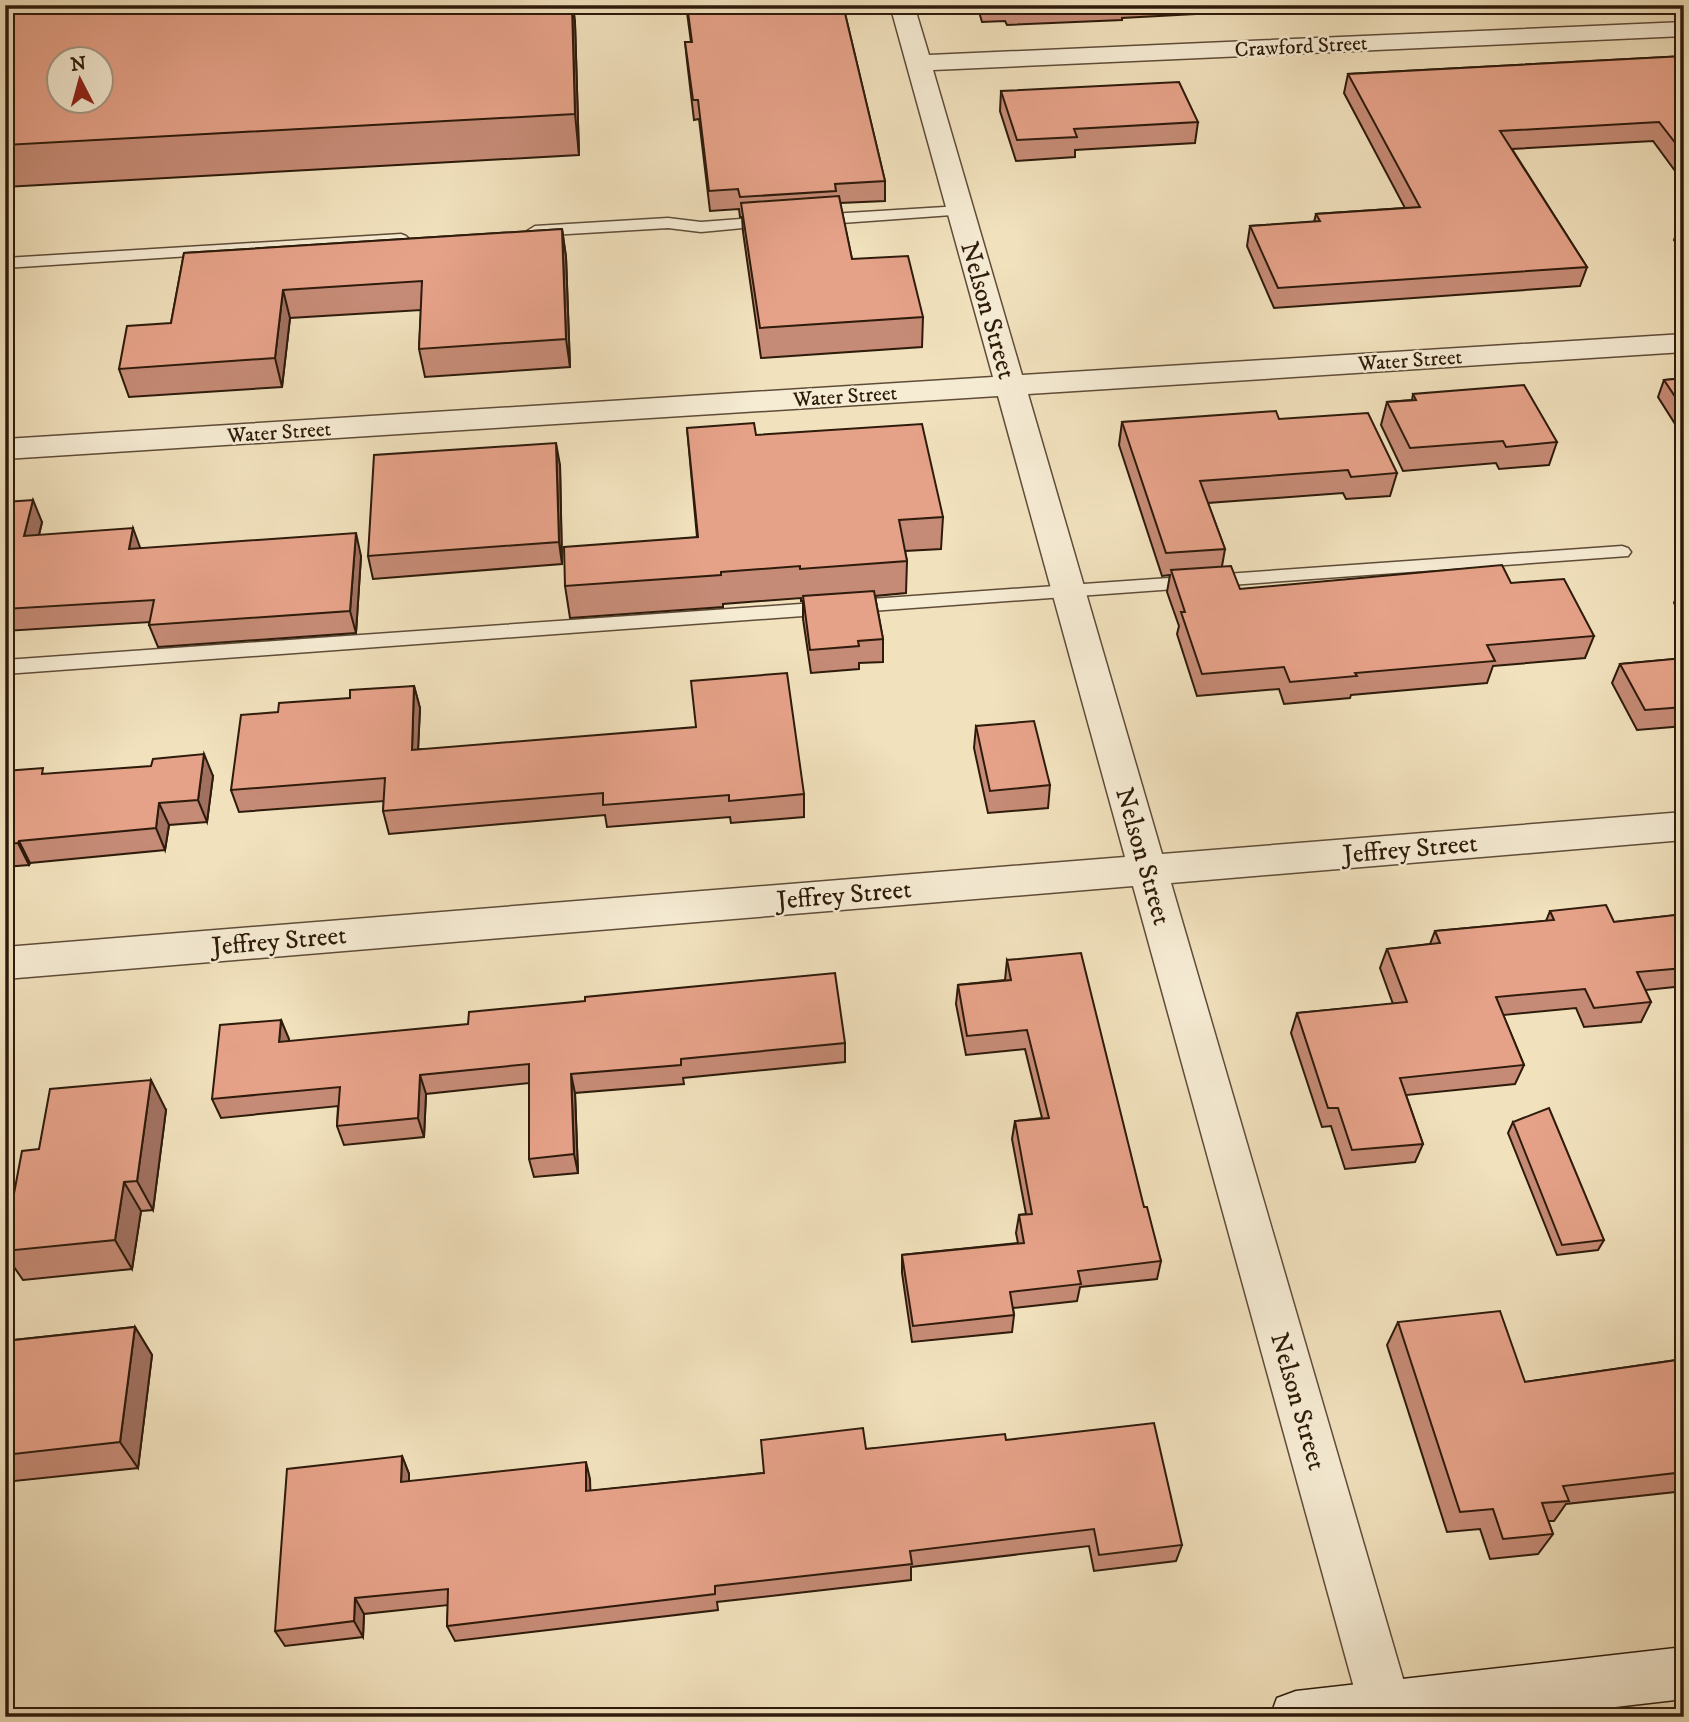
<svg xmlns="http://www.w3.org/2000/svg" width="1689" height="1722" viewBox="0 0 1689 1722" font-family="'IM FELL DW Pica',serif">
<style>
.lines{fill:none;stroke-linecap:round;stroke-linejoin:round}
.lane-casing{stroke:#5f4c38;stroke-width:3}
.street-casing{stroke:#5f4c38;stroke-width:3}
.secondary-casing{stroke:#2e1b0b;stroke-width:3}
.lane{fill:#f6ecd4;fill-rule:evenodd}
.street{fill:#f6ecd4;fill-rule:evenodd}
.secondary{fill:#f6ecd4;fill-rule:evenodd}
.wall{fill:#c68b76;stroke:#2e1b0b;stroke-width:2}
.shaded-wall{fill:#a17160;stroke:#2e1b0b;stroke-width:2}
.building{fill:#e6a289;stroke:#2e1b0b;stroke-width:2;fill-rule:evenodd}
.labels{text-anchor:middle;stroke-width:5;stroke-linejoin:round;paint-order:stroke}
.far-street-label{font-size:21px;fill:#2e1b0b;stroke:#f6ecd4}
.street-label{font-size:26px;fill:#2e1b0b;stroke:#f6ecd4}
</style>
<rect width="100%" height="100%" fill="#f1e1bd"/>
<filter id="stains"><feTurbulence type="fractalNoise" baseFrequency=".00286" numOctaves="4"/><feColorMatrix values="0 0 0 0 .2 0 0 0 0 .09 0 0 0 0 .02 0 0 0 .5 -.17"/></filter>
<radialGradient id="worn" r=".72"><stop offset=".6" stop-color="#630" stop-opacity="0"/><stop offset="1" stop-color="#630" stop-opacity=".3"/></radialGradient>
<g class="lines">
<!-- lane casing -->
<g class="lane-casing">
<path id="lane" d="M961,206L966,208L969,211L966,214L814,225L806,220L814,215Z
M768,217L773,219L776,222L773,225L701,232L668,228L535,236L527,231L535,226L668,218L701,222Z
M401,234L406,236L409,239L406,242L5,268V258Z
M1622,546L1628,548L1631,552L1628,556L5,674V660Z"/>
</g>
<!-- street casing -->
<g class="street-casing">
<path id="street" d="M890,5H914L929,55L1684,22V36L933,70L1022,375L1684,334V352L1028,394L1162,854L1684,812V840L1171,883L1411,1706L1407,1717H1363L1359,1706L1133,886L5,979V947L1125,857L998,396L5,459V439L993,377Z"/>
</g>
<!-- secondary casing -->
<g class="secondary-casing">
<path id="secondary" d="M1684,1647V1699L1529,1717H1270L1277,1698L1296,1691Z"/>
</g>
<!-- lane -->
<use href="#lane" class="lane"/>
<!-- street -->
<use href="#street" class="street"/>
<!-- secondary -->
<use href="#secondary" class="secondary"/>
</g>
<!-- wall -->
<path class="wall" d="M131,5H573L575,23L579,155L5,187V11Z
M686,5H843L885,181V201L840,203L852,259L923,317L922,347L761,358L743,232L742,217H740L739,209L710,211L699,119L694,120L687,61L685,42H691Z
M977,5H1216L1214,13L1122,18V20L1007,25L1005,21L982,22Z
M1684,56V183L1653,141L1512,149L1587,267L1580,286L1274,308L1247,246L1250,226L1314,222L1316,214L1405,208L1344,93L1348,74Z
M1001,91L1198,122L1195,143L1075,150V157L1016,161L1000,111Z
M1681,220H1684V254L1674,240Z
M562,229L566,257L570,367L425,377L419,349L421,310L290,318L282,387L129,397L119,369L171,323L184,253Z
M1684,378V438L1658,397L1664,380Z
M1413,394L1557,442L1549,465L1499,469L1496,463L1403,471L1381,425L1387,402L1412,400Z
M1279,419L1397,473L1390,496L1346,499L1343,493L1208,503L1225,549L1222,566L1240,589L1511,583L1594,636L1585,658L1493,666L1487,683L1351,695L1350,698L1284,704L1279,689L1197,696L1177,634L1179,626L1167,592L1170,575L1162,576L1119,445L1122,422Z
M687,428L756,435L943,517L941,549L905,551L907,561L906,593L875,596L883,639V662L859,663V669L811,673L803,619V601H801V598L723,604V607L570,618L565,586L697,537Z
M560,465L562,564L373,579L368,556Z
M5,502L42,522L39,535L140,548L361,556L356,633L158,647L149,625L150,622L5,631Z
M1682,583H1684V621L1674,603Z
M1684,658V726L1637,730L1612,683L1620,664Z
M414,686L420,708L418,749L804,794V817L731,823L730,817L607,827L605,815L389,834L383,811L384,801L239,812L231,790L278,712Z
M976,726L1050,785L1048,808L988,813L974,748Z
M5,771L46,774L213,776L207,822L169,825L165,850L30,863L29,865L5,867Z
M1550,911L1614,922L1684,914V986L1645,990L1651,1002L1641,1022L1584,1027L1576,1008L1503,1015L1524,1065L1515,1084L1406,1095L1423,1144L1415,1162L1345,1169L1331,1126L1322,1127L1291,1033L1297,1013L1393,1004L1380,968L1387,949L1430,944L1435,931L1546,921Z
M1007,960L1144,1207L1161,1261L1157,1279L1080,1287L1077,1301L1013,1308L1014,1315L1012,1332L912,1342L902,1273V1255L1018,1243L1016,1233L1019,1215L1026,1214L1012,1139L1015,1121L1042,1118L1025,1049L966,1055L956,1004L958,985L1005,980Z
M281,1020L288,1041L845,1043V1062L683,1078L684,1084L575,1093L578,1173L534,1177L529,1159V1083L426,1094L424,1137L344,1145L337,1126L338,1106L221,1118L212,1099Z
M166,1110L153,1210L141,1211L132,1269L23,1280L5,1254V1251L39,1149Z
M1513,1122L1604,1240L1598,1250L1557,1255L1508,1133Z
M1398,1322L1525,1382L1684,1359V1491L1566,1504L1554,1521H1548L1553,1534L1538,1554L1490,1559L1480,1529L1447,1532L1387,1345Z
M135,1327L152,1355L138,1468L5,1482V1341Z
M1006,1440L1182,1545L1176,1561L1094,1571L1089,1546L911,1567V1580L717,1602L718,1610L455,1641L447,1626L448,1605L364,1614L363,1637L285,1646L275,1631L402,1456L409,1474V1481L590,1479V1491L763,1473L866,1449Z"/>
<!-- shaded-wall -->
<path class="shaded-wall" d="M572,5H573L575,23L579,155L575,114Z
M562,229L566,257L570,367L566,339Z
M283,290L290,318L282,387L275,358Z
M556,443L560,465L562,564L559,542Z
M33,500L42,522L33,559L24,536Z
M133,528L141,550L129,549Z
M356,533L361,556L356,633L350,611Z
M414,686L420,708L417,772L412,750Z
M204,754L213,776L207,822L198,800Z
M159,803L169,825L165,850L156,828Z
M19,841L30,863L29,865L18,843Z
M281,1020L289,1039L286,1061L279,1042Z
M571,1074L575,1093L578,1173L574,1154Z
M420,1075L426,1094L424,1137L418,1118Z
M151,1080L166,1110L153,1210L137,1181Z
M124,1182L141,1211L132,1269L115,1240Z
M135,1327L152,1355L138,1468L120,1442Z
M402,1456L409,1474V1499L401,1482Z
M586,1462L590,1479L591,1508L586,1491Z
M355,1598L364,1614L363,1637L354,1621Z"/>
<!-- building -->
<path class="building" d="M131,5H572L575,114L5,145V11ZM60,60H102V102H60Z
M687,5H843L885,181L835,184L836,191L740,197L738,189L709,191L698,100H693L685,42H692Z
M1684,56V154L1659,122L1500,131L1587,267L1278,288L1250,226L1320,221L1316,214L1420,207L1348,74Z
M1179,82L1198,122L1074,129L1077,137L1017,140L1001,91Z
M839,196L852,259L908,256L923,317L760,328L741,203Z
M562,229L566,339L419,349L422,281L283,290L275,358L119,369L127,326L171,323L184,253Z
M1684,378V410L1664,380Z
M1524,385L1557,442L1506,447L1503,441L1410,448L1387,402L1416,400L1413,394Z
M1276,411L1279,419L1368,413L1397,473L1351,477L1348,470L1200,481L1225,549L1166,553L1122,422Z
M754,423L756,435L922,424L943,517L899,520L907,561L800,569V566L721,572V575L565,586L564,547L698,537L687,428Z
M556,443L559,542L368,556L374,455Z
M33,500L24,536L133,528L129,549L356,533L350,611L149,625L154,600L5,609V502Z
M1502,565L1511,583L1564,579L1594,636L1487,645L1495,661L1355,673L1357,676L1290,682L1284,667L1202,674L1181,612H1185L1171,570L1231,566L1240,589Z
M874,591L883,639L858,641L859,646L810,650L803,596Z
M1684,658V707L1645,710L1620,664Z
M787,673L804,794L729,801V795L603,805V793L383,811L385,778L231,790L241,715L278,712L279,703L350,698V690L414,686L412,750L696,727L691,681Z
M1034,721L1050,785L990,791L976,726Z
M204,754L198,800L159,803L156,828L19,841L18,843L5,844V771L43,768L42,774L151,766L153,759Z
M1606,905L1614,922L1684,914V968L1637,972L1651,1002L1594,1008L1585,989L1496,997L1524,1065L1400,1078L1423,1144L1352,1150L1338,1108H1328L1297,1013L1407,1002L1387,949L1440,943L1435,931L1554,920L1550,911Z
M1081,953L1144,1207H1147L1161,1261L1078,1271L1081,1284L1010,1292L1014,1315L913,1326L902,1255L1024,1243L1019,1215L1032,1214L1015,1121L1049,1118L1027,1030L967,1036L958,985L1011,980L1007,960Z
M835,973L845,1043L681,1059V1065L571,1074L574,1154L529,1159V1064L420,1075L418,1118L337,1126L340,1087L212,1099L220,1025L281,1020L279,1042L468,1024L469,1012L585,1001V997Z
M151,1080L137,1181L124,1182L115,1240L5,1251V1241L22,1151L39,1149L50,1089Z
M1549,1108L1604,1240L1562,1245L1513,1122Z
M1500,1311L1525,1382L1684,1359V1472L1563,1486L1569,1501L1542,1503L1553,1534L1503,1539L1493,1509L1460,1512L1398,1322Z
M135,1327L120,1442L5,1455V1341Z
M1154,1423L1182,1545L1099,1555L1094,1529L910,1551L912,1564L715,1586V1594L447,1626L448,1589L355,1598L354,1621L275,1631L287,1469L402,1456L401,1482L586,1462V1491L764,1473L761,1440L863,1428L866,1449L1005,1434L1006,1440Z"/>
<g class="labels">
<!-- far-street labels -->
<g class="far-street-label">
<text transform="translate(1301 46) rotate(-3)" y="7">Crawford Street</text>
<text transform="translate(1410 360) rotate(-4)" y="7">Water Street</text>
<text transform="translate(845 396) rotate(-4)" y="7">Water Street</text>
<text transform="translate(279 432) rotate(-4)" y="7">Water Street</text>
</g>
<!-- street labels -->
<g class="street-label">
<text transform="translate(989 310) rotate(74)" y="9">Nelson Street</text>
<text transform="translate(1410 848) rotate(-5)" y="9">Jeffrey Street</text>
<text transform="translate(1144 856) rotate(74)" y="9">Nelson Street</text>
<text transform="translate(844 894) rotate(-5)" y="9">Jeffrey Street</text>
<text transform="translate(279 940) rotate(-5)" y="9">Jeffrey Street</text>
<text transform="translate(1299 1401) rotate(74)" y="9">Nelson Street</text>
</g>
</g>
<!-- margin -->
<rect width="1689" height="1722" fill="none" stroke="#f1e1bd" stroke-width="28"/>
<rect x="7" y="7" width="1675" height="1708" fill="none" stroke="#2e1b0b" stroke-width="3.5"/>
<rect x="14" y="14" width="1661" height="1694" fill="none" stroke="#2e1b0b" stroke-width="2"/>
<!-- north arrow -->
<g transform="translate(80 80) rotate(354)"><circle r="33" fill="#f6ecd4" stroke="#a69884" stroke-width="2"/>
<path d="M0-5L12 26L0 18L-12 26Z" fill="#8f2418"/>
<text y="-10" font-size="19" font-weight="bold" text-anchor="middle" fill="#2e1b0b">N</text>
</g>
<rect width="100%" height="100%" filter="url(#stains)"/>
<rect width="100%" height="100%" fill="url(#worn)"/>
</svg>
